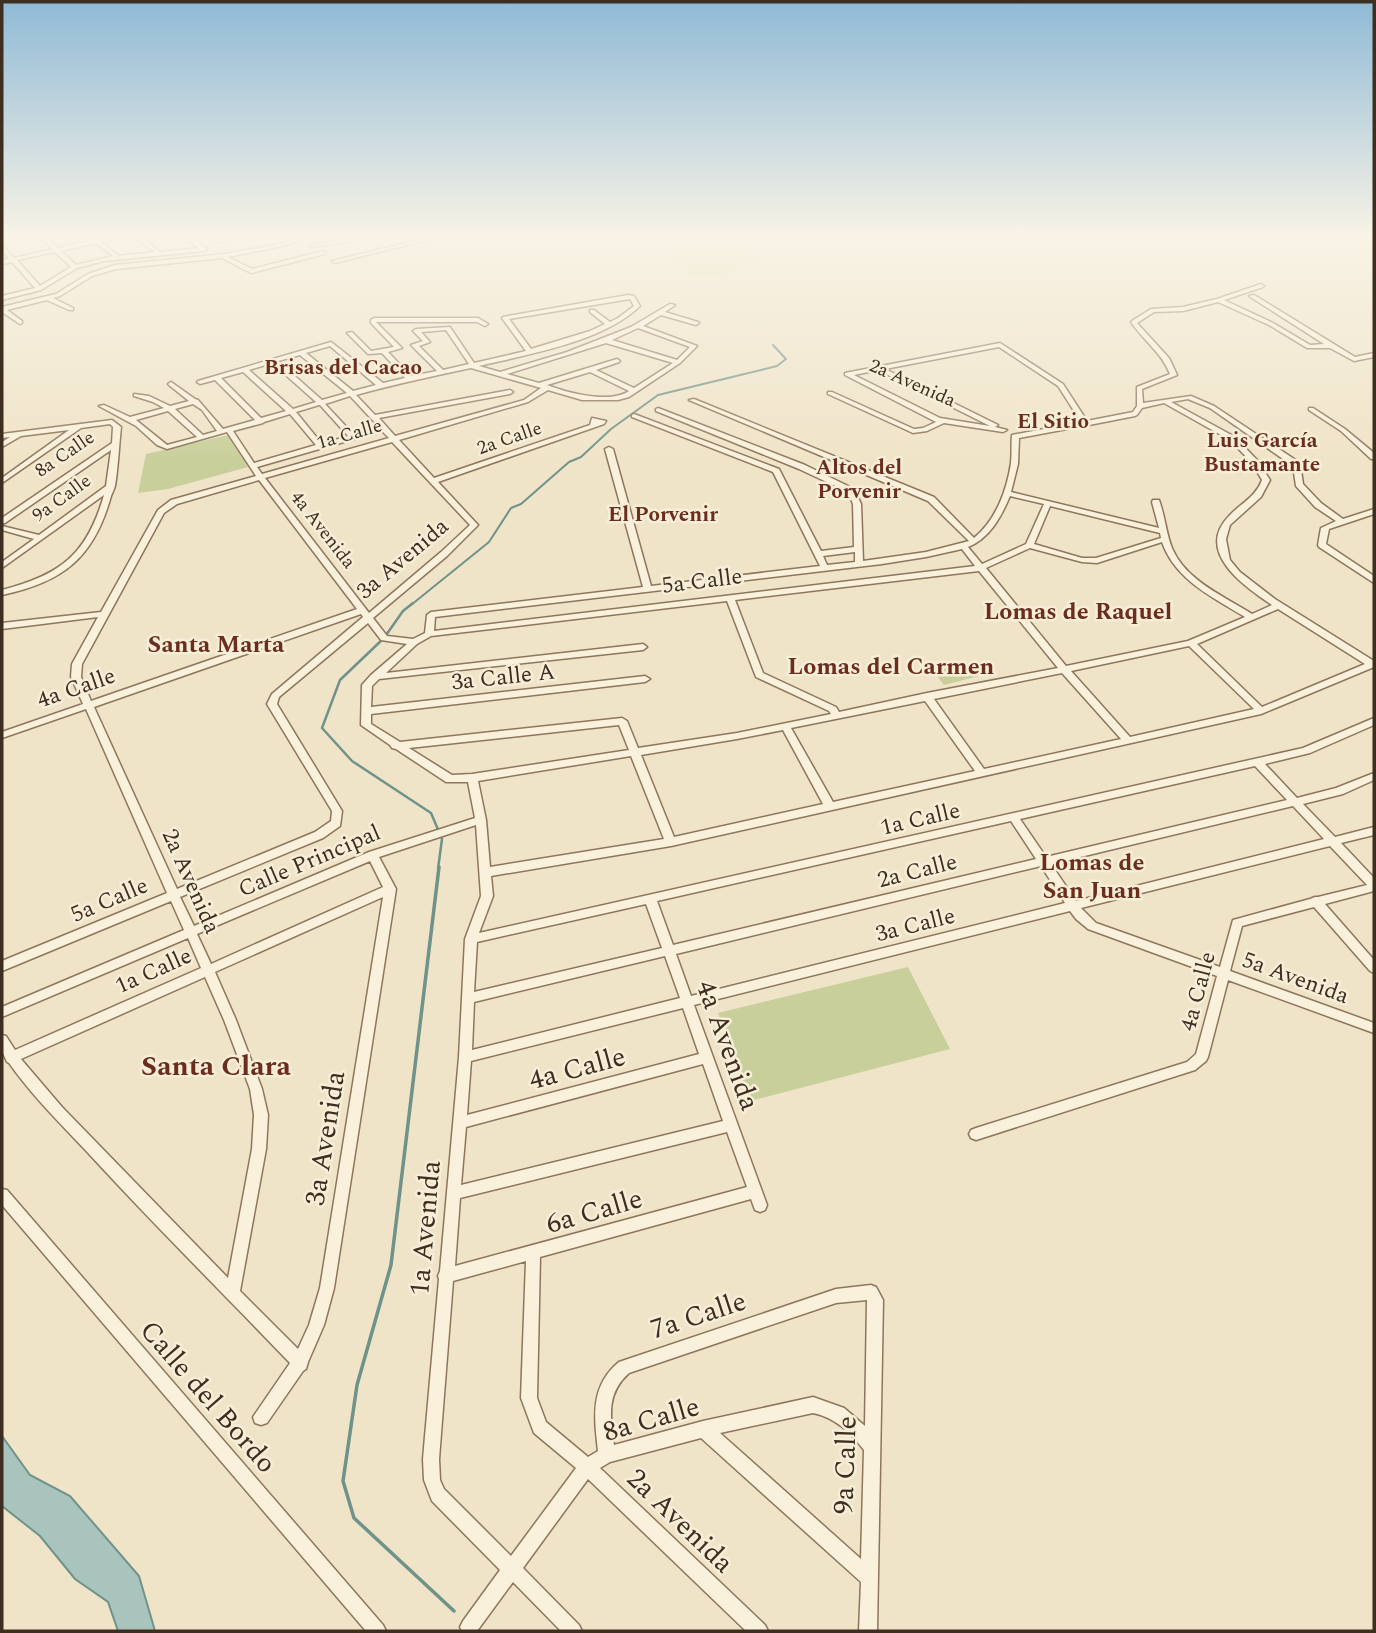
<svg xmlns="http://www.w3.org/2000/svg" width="1376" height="1633" viewBox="0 0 1376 1633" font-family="Spectral,serif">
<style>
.farmland{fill:#e6deb5}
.green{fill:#c9cf9b}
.water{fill:#a9c4bc;stroke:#6f938a;stroke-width:2}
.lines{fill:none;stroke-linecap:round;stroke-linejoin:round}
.stream-far2{stroke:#6f938a;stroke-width:2}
.stream-far1{stroke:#6f938a;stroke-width:2.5}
.stream{stroke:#6f938a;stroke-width:3.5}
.street-casing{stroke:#8d765c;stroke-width:3}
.street{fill:#faf1dc;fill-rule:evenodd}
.labels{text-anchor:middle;stroke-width:5;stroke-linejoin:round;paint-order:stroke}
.far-street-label{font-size:19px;fill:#3d2e20;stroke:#f7eed8}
.far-neighbourhood-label{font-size:21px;font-weight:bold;fill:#6b2e1e;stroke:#f7eed8}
.street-label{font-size:23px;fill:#3d2e20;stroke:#f7eed8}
.neighbourhood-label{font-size:24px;font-weight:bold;fill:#6b2e1e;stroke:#f7eed8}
.near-street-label{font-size:28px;fill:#3d2e20;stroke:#f7eed8}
.near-neighbourhood-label{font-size:28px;font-weight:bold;fill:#6b2e1e;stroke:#f7eed8}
</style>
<rect width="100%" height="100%" fill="#f0e4c8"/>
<!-- farmland -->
<path class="farmland" d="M643,234H693L764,260L728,274L690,277L674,257L650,242Z"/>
<!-- green -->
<path class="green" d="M228,435L248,467L168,489L138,493L146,454Z
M968,663L979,676L944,685L933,671Z
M908,967L950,1049L750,1101L718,1013Z"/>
<!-- water -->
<path class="water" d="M2,1436L30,1475L70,1496L139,1576L155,1631H118L108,1602L75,1579L40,1536L2,1506Z"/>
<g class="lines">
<!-- stream-far2 -->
<path class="stream-far2" d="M411,605L489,542L511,508L521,504L569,462L581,457L611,429L658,395L777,366L786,359L773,345"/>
<!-- stream-far1 -->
<path class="stream-far1" d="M413,603L403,611L384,638L340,680L322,728L352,761L431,813L442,839L438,869"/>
<!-- stream -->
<path class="stream" d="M439,867L391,1265L357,1385L343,1481L354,1518L454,1611"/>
<!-- street casing -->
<g class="street-casing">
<path id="street" d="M37,234H42L58,248L93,240L86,234H91L98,239L125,234H138L160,252L199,248L181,234H187L207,249L204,251L104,261L77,268L41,290L2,300V296L35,288L12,262L2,264V260L9,259L2,250V245L14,258L53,249ZM132,234L154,252L119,256L101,242ZM96,243L113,256L76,265L61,251ZM55,252L71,267L40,286L17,260Z
M247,234H256L213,243L210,241Z
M311,234H318L282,246L228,257L252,269L323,251L326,253L325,254L251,273L222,258L116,269L92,276L60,296L53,298L73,308V310H69L47,300L7,310L22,321V323L20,324L2,312V307L56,294L88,274L115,265L225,254L279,244Z
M359,234H365L352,241L312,247L309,245L351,238Z
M443,234H451L335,263L332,261Z
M1261,284L1264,286L1263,287L1224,300L1273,323L1310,345L1324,344L1249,296L1254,295L1355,357L1374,353V357L1354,361L1330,348H1307L1269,325L1218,302L1183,311L1154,312L1137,323L1169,358L1177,375L1142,389L1143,403L1191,396L1214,406L1300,463L1303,484L1321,503L1343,519L1374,509V514L1329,529L1326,544L1374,576V583L1319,547L1318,545L1321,528L1336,521L1315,507L1296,486L1293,466L1210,408L1188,399L1171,402L1235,437L1257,460L1270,480L1261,497L1230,525L1226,539L1230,560L1240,572L1275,599L1374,661V667L1261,714L671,846L491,876L493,896L479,933L1303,748L1374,718V725L1310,753L1265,764L1297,798L1336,788L1374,773V780L1343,794L1303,804L1335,837L1374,827V835L1341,843L1374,878V891L1325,904L1374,960V973L1370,971L1314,907L1242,926L1230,971L1374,1023V1033L1228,980L1208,1057L1206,1061L1195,1070L976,1140L971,1138L969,1134L971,1130L976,1128L1187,1062L1196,1054L1217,976L1088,929L1076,919L1070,911L694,1005L767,1205L765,1210L760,1212L755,1210L751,1199L540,1257L537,1398L546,1422L588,1457L598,1451C594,1417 590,1386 619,1362L836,1289L871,1285L876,1287L883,1300L877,1631H859L861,1582L701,1438L610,1462L600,1468L765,1625L768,1631H746L588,1479L523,1568L579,1625L582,1631H561L513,1582L477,1631H462L460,1627L463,1621L500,1570L432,1501L424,1480L423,1459L439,1279L438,1276L440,1271L459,1057L465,939L481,896L476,825L379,857L396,889L334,1288L324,1325L308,1362L306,1369L303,1371L267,1423L261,1425L255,1423L253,1417L290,1363C224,1294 155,1226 90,1155C62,1125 33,1097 9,1063L7,1062L2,1051V1035L6,1036L15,1050L201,968L188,938L2,1017V1007L184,930L171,901L2,971V961L167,893L86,709L2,738V732L83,704L71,677L72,664L98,617L2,629V623L101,612L158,510L171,500L256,476L227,432L167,449L157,445L136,426L99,406L104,405L130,417L164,408L153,402L134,396V394L149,396L170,406L189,401L169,385L168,384L171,382L195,399L198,400L223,429L255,420L215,380L200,384L197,382L198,381L331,342L383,383L405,378L382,353L368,354L347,333L352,332L371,351L394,347L371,323V320L374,318H478L488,324L485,326L477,322H376L402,348L388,352L411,376L437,371L411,345L423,341L413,331L416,329L450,327L474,363L526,351L502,318L503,317L628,295L634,296L640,306C603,342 529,354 479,366L500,372L567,352L631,327L670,304L675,305L665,312L698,322L699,323L696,325L661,315L643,326L697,346L680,363L629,397L618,400H582L548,390L528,402L399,440L434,478L590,425L592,418L606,421L604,424L438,482L478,525L447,556L373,618L387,636L413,639L425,633L427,615L431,612L643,587L605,449L609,447L613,449L651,586L820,566L773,472L632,417V415L634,414L779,469L821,551L854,547L853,504L848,492L799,469L656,411V409L658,408L805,465L854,489L861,504L863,561L926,552L969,541L928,501L689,400L694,399L934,497L974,538C996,520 1007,490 1011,463C1012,454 1011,444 1012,435L1081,422L1058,386L999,347L885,369L996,424L998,425L995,427L1007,430L1003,432L944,423L927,431L913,433L828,394V392H832L914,429L923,428L936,422L845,375V373L1000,343L1063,384L1087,421L1133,412L1137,406V387L1170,374C1162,353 1143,340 1131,322L1132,321L1151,309L1183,307L1217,299ZM630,299L634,306L618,318L610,322L594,310H590V312L605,324L590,331L531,349L509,319ZM638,328L690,347L677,360L612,340ZM446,330L469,364L443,370L419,346L430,342L421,332ZM606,343L673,363L634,388L596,370L619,362L620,361L617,359L539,383L507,374ZM330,346L376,385L353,391L306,353ZM300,355L347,393L322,400L278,361ZM272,363L316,402L293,409L249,370ZM471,368L541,388L524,400L395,436L379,418L510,394L513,392L510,390L375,415L356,395C395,384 433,376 471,368ZM878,370L990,426L940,418L854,375ZM243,372L286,411L261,418L221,378ZM590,372L629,391C610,404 567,393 547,385ZM350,396L379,427L354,435L325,404ZM1164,403L1230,440L1252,463L1262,480C1256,497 1241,503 1229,516C1194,552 1245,587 1272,605L1252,614C1225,597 1185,580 1172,548C1166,533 1165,516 1159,500H1153L1152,502L1159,528L1011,492L1018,464L1019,438L1083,426L1086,427L1089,425L1135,416L1137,415L1142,408ZM193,404L202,410L217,431L203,435L175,409ZM319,405H320L348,436L322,444L296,412ZM168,411L197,437L167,445L136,420ZM290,414L316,445L254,463L233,431L263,423L264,422ZM382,431L389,438L262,474L257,467ZM392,442L470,525L441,552L369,613L265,478ZM259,480L357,609L91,701L81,677L82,664L164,513L177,504ZM1010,496L1044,504L1026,544L982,564L968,547C990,538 1001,517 1010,496ZM1050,506L1160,533L1161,538L1096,558H1082L1034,544ZM1162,542C1175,580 1214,598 1245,617L1188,641L1066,666L986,568L1030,548L1082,562L1097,563ZM962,549L975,566L434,631L435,617L882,564L926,557ZM855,552V562L827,565L823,556ZM979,571L1058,668L927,693L839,712L836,707L763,673L735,600ZM727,601L756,677L829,711L831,714L737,733L638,748L627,721L622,718L400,742L371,724V714L645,682L650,679L645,676L371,707L372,686L379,679L643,650L647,647L643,644L386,673L417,644L431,636ZM1278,609L1365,664L1262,707L1197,644ZM361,614L363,617L272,694L267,704L332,811L331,821L315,832L177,889L94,707ZM368,623L381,640L407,644L371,675L362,685L361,725L390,745L392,748L396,749L446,782H468L475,818L369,852L194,926L180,897L323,838L340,826L342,811L277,704L279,697ZM1189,646L1254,709L1130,737L1071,671ZM1062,673L1121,739L984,769L934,699ZM925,701L975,771L833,802L791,728ZM619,725L629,750L472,774L452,775L409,748ZM783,730L823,804L674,837L641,755L737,739ZM631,756L664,839L490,867L486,820L478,781ZM1255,766L1287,800L1046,857L1020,819ZM1293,806L1324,839L1076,901L1051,864ZM1011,821L1036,859L673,945L657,901ZM1330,846L1367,885L1318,897H1315L1310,899L1233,920L1220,967L1096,923L1081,908ZM370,861L383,887L211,964L197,934ZM1041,866L1065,903L691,996L676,954ZM383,897L320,1288L309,1325L298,1349L240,1291L266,1149L268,1115L262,1089L236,1020L215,972ZM646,904L662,948L474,992L477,942ZM665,956L680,998L472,1050L474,1002ZM205,977L224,1020L250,1089L254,1115L252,1149L228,1278L62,1107L21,1059ZM683,1008L699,1054L467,1115L471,1061ZM703,1064L723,1121L461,1185L466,1127ZM727,1132L747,1187L455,1266L460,1198ZM526,1261L521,1398L534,1433L576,1468L511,1556L444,1489L440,1480L439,1459L453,1281ZM867,1300L865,1426L844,1408L813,1397L703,1421L614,1445C610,1417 606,1393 629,1373L836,1303ZM813,1413C836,1418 850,1432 864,1450L861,1559L720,1433Z
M1309,408H1313L1345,429L1374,453V459H1371L1341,431L1309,410Z
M112,420L121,427C119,445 118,469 115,486C114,490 112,493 111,496C94,558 63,582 2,595V590C60,575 87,555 104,495L2,568V562L34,539L2,530V526L39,535L106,486L111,450L5,523H2V518L112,443L113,427L110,424L81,428L2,483V478L69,430L21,436L2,447V442L10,437L2,438V434Z
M2,1189L7,1190L383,1625L386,1631H366L2,1205Z"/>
</g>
<!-- street -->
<use href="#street" class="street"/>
</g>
<!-- sky -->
<linearGradient id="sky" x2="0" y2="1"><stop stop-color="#8fbad6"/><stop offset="0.51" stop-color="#f8f3e6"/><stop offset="1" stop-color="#f8f3e6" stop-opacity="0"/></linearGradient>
<rect width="1376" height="462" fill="url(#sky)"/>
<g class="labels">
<!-- far-street labels -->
<g class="far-street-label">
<text transform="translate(913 382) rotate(24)" y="7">2a Avenida</text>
<text transform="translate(349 433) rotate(-16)" y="7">1a Calle</text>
<text transform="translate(509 437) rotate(-19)" y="7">2a Calle</text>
<text transform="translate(64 453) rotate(-34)" y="7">8a Calle</text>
<text transform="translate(61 497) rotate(-36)" y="7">9a Calle</text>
<text transform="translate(324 529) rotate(52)" y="7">4a Avenida</text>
</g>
<!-- far-neighbourhood labels -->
<g class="far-neighbourhood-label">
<text x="343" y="374">Brisas del Cacao</text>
<text x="1053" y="428">El Sitio</text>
<text x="1262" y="447">Luis García<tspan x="1262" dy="24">Bustamante</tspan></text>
<text x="859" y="474">Altos del<tspan x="859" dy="24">Porvenir</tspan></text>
<text x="663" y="521">El Porvenir</text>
</g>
<!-- street labels -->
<g class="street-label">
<text transform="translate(402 558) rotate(-40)" y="8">3a Avenida</text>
<text transform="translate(702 580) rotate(-7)" y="8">5a Calle</text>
<text transform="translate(503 676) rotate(-6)" y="8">3a Calle A</text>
<text transform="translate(76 687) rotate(-19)" y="8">4a Calle</text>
<text transform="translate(920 818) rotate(-13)" y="8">1a Calle</text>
<text transform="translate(309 860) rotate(-23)" y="8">Calle Principal</text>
<text transform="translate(917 870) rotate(-14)" y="8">2a Calle</text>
<text transform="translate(192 881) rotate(66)" y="8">2a Avenida</text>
<text transform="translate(109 899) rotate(-23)" y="8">5a Calle</text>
<text transform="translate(915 924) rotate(-14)" y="8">3a Calle</text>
<text transform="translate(153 970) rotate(-24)" y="8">1a Calle</text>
<text transform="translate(1296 977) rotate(20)" y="8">5a Avenida</text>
<text transform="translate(1197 991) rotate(-75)" y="8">4a Calle</text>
</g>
<!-- neighbourhood labels -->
<g class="neighbourhood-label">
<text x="1078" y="619">Lomas de Raquel</text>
<text x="216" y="652">Santa Marta</text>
<text x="891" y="674">Lomas del Carmen</text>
<text x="1092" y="870">Lomas de<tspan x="1092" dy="28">San Juan</tspan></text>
</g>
<!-- near-street labels -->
<g class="near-street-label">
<text transform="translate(729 1045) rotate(70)" y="10">4a Avenida</text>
<text transform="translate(577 1067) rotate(-15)" y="10">4a Calle</text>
<text transform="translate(324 1138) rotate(-81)" y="10">3a Avenida</text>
<text transform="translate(594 1210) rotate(-16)" y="10">6a Calle</text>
<text transform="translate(424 1228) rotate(-85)" y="10">1a Avenida</text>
<text transform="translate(698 1314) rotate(-18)" y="10">7a Calle</text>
<text transform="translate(209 1396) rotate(49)" y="10">Calle del Bordo</text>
<text transform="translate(651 1418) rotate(-16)" y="10">8a Calle</text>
<text transform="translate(844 1465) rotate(-88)" y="10">9a Calle</text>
<text transform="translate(681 1520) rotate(44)" y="10">2a Avenida</text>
</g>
<!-- near-neighbourhood labels -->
<g class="near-neighbourhood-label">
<text x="216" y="1075">Santa Clara</text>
</g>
</g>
<!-- border -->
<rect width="1376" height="1633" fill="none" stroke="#3d2e20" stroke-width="7"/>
</svg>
